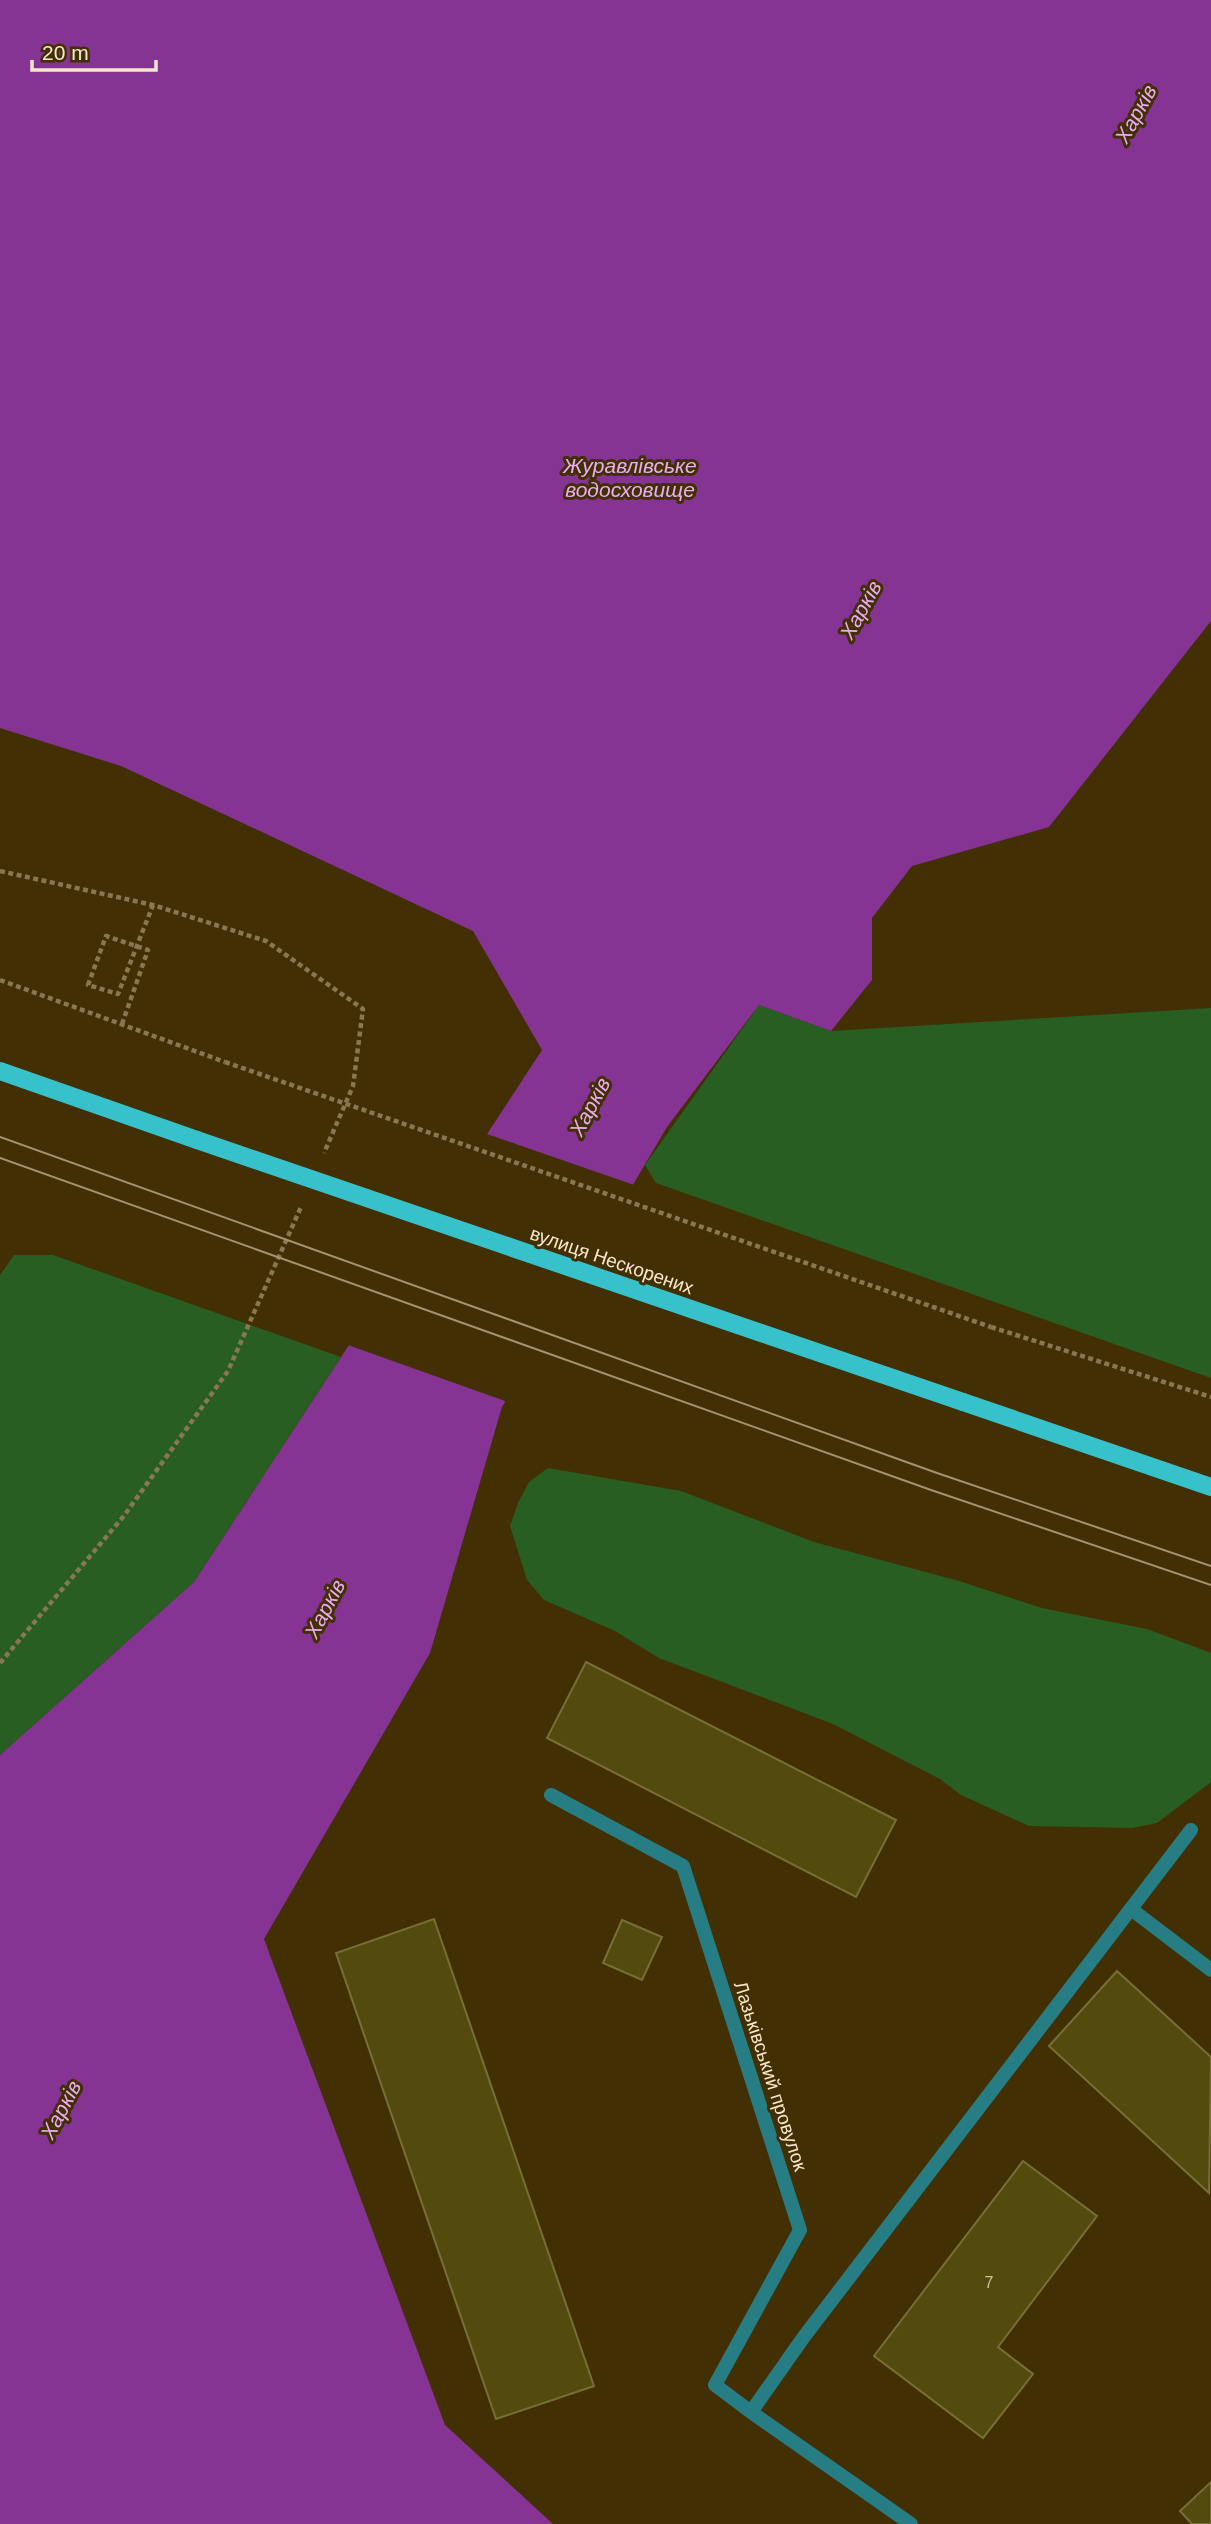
<svg xmlns="http://www.w3.org/2000/svg" width="1211" height="2524" viewBox="0 0 1211 2524" font-family="Arial,sans-serif">
<style>
.green{fill:#285e22}
.water{fill:#853493}
.pier{fill:#432f04}
.building{fill:#534b0e;stroke:#776f36;stroke-width:2}
.lines{fill:none;stroke-linecap:round;stroke-linejoin:round}
.path{stroke:#897752;stroke-width:4.5;stroke-dasharray:5 3.5;stroke-linecap:butt}
.lane{stroke:#267e84;stroke-width:14}
.street{stroke:#267e84;stroke-width:14}
.primary{stroke:#37c2cb;stroke-width:18}
.tram{stroke:#a49270;stroke-width:2}
.path-bridge{stroke:#897752;stroke-width:4.5;stroke-dasharray:5 3.5;stroke-linecap:butt}
.primary-bridge{stroke:#37c2cb;stroke-width:18}
.labels{text-anchor:middle;stroke-width:6;stroke-linejoin:round;paint-order:stroke}
.number-label{font-size:16px;fill:#cec19d}
.street-label{font-size:19px;fill:#f7e8cd;stroke:#432f04}
.water-label{font-size:21px;font-style:italic;fill:#eaadf4;stroke:#432f04}
</style>
<rect width="100%" height="100%" fill="#432f04"/>
<!-- green -->
<path class="green" d="M759,1005L831,1031L1211,1008V1378L656,1183L645,1165Z
M14,1255H53L341,1357L194,1582L0,1755V1275Z
M548,1468L681,1491L814,1542L959,1581L1042,1608L1147,1629L1211,1653V1782L1157,1823L1132,1828L1029,1826L961,1795L940,1779L833,1724L659,1658L615,1631L544,1600L527,1580L510,1526L518,1503L529,1482Z"/>
<!-- water -->
<path class="water" d="M0,0H1211V621L1049,827L912,866L872,918V980L831,1031L759,1005L667,1127L502,1407L430,1653L264,1939L445,2425L553,2524H0V1755L194,1582L542,1050L473,931L121,766L0,728Z"/>
<!-- pier -->
<path class="pier" d="M484,1133L637,1186L508,1402L345,1344Z"/>
<!-- building -->
<path class="building" d="M586,1662L896,1820L856,1897L547,1738Z
M434,1919L594,2386L496,2419L336,1953Z
M622,1920L662,1937L642,1980L603,1963Z
M1117,1971L1211,2057L1209,2193L1049,2046Z
M1023,2161L1097,2216L998,2347L1033,2374L983,2438L874,2356Z
M1211,2482V2524H1192L1180,2511Z"/>
<g class="lines">
<!-- path -->
<path class="path" d="M0,871L153,905L266,941L363,1009L353,1086L324,1153
M0,980L225,1062
M122,1024L148,950L106,936L88,985L118,994L153,905
M991,1327L1211,1397
M0,1663L123,1517L228,1371L301,1207"/>
<!-- lane -->
<path class="lane" d="M1131,1909L1211,1970"/>
<!-- street -->
<path class="street" d="M551,1795L683,1866L800,2230L715,2385L751,2412
M911,2524L751,2412L803,2338L1191,1830"/>
<!-- primary -->
<path class="primary" d="M0,1071L197,1140
M963,1402L1211,1487"/>
<!-- tram -->
<path class="tram" d="M0,1137L937,1473L1211,1566
M0,1158L931,1490L1211,1585"/>
<!-- path-bridge -->
<path class="path-bridge" d="M225,1062L991,1327"/>
<!-- primary-bridge -->
<path class="primary-bridge" d="M197,1140L963,1402"/>
</g>
<g class="labels">
<!-- number labels -->
<g class="number-label">
<text x="989" y="2288">7</text>
</g>
<!-- street labels -->
<g class="street-label">
<text transform="translate(612 1260) rotate(19)" y="7">вулиця Нескорених</text>
<text transform="translate(771 2076) rotate(72)" y="7">Лазьківський провулок</text>
</g>
<!-- water labels -->
<g class="water-label">
<text transform="translate(1136 114) rotate(-61)" y="7">Харків</text>
<text x="630" y="473">Журавлівське<tspan x="630" dy="24">водосховище</tspan></text>
<text transform="translate(861 610) rotate(-61)" y="7">Харків</text>
<text transform="translate(590 1107) rotate(-62)" y="7">Харків</text>
<text transform="translate(325 1609) rotate(-62)" y="7">Харків</text>
<text transform="translate(61 2110) rotate(-62)" y="7">Харків</text>
</g>
</g>
<!-- scale -->
<path d="M32 60v10h124v-10" fill="none" stroke="#f7e8cd" stroke-width="3.5"/>
<text x="42" y="60" font-size="21" fill="#f7e8cd" stroke="#432f04" stroke-width="5" paint-order="stroke">20 m</text>
</svg>
